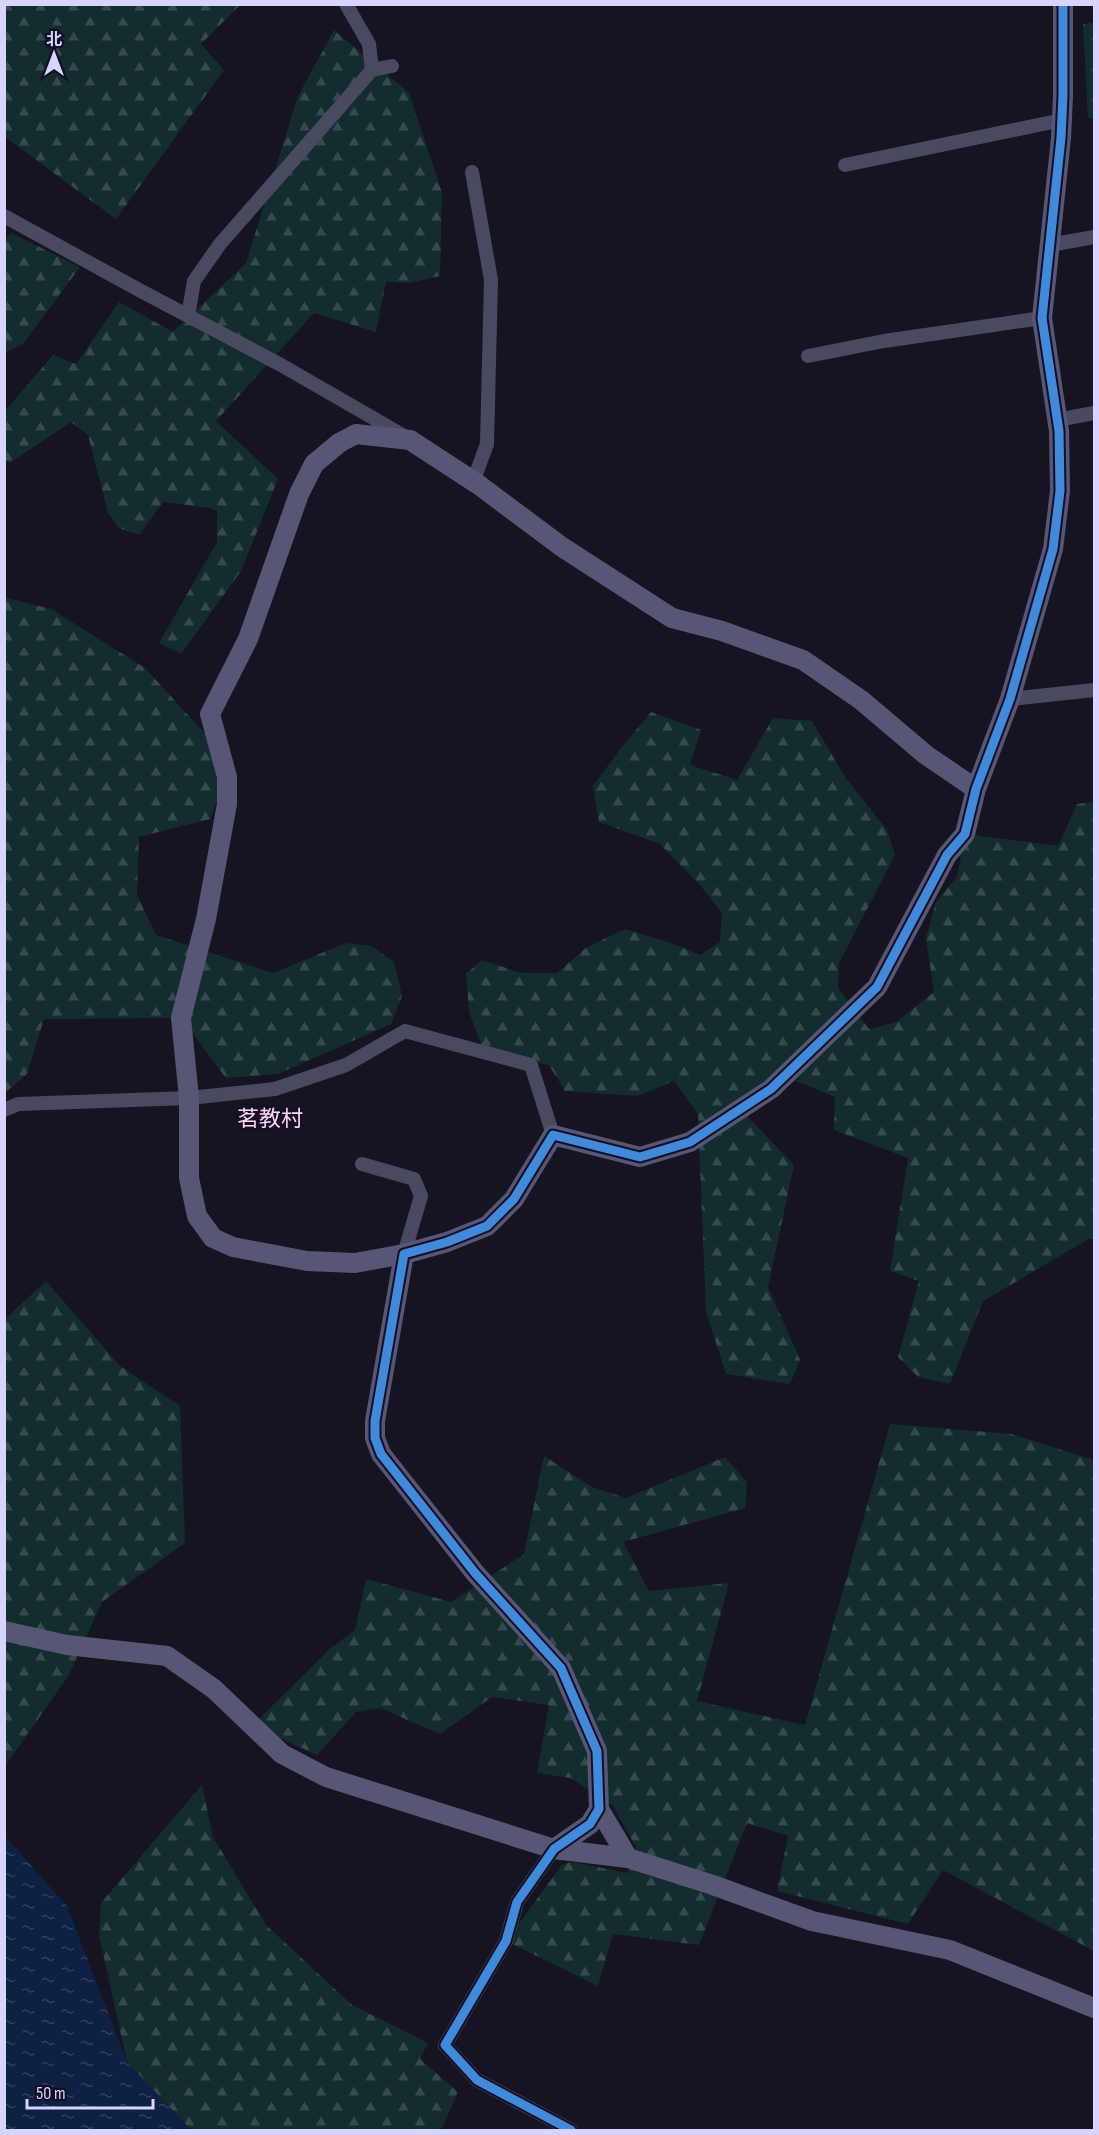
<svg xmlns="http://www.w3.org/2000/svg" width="1099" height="2135" viewBox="0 0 1099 2135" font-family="'Sofia Sans Condensed','Noto Sans SC',sans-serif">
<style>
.forest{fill:url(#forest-firs)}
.water{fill:url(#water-ripples)}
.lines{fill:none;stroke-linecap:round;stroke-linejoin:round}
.street{stroke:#4a4962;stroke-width:14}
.secondary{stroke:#575674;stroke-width:20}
.cycleway-casing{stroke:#130f26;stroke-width:13}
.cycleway{stroke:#408adc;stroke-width:9}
.labels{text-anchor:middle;stroke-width:4.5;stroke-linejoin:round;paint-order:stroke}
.quarter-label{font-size:22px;fill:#ffd6f0;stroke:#130f26}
</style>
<defs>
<pattern id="forest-firs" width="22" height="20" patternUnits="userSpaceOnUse" patternTransform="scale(1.5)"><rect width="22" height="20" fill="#132c2d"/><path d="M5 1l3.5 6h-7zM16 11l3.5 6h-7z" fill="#354a4c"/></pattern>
<pattern id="water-ripples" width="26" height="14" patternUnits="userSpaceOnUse" patternTransform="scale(1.5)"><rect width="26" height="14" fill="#0d2144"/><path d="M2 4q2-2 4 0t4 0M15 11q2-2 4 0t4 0" fill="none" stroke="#304060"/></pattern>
</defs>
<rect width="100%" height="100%" fill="#161421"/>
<!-- forest -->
<path class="forest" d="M5,4L240,5L201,44L224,70L116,219L5,137Z
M1094,22V118H1088L1083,24Z
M334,30L409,93L442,192L440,276L409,283L386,282L376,332L314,313L216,421L278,479L241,571L181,654L159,643L217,542V511L210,508L163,502L139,535L119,528L108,513L88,435L71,422L10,463L5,460V411L53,355L76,364L119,302L173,332L246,263L298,96Z
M11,233L80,267L23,344L5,353V241Z
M4,597L51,609L145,668L208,737L220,793L210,819L139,837L137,895L156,935L273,973L346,943L371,946L394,962L402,996L391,1024L278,1074L226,1078L181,1018L44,1019L27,1074L5,1093Z
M651,712L701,730L690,765L737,780L773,718L812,721L845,777L887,830L895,855L839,963L838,988L869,1029L896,1022L934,992L926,938L936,902L957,877L965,834L1058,846L1077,804L1094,802V1239H1089L983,1301L950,1384L918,1377L898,1357L919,1281L890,1271L908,1158L834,1130L835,1097L777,1073L734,1102L794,1165L768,1287L800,1360L790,1384L726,1374L706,1312L698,1114L674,1081L637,1096L565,1091L549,1065L484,1052L469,1012L466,974L482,960L521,973H557L587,947L625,929L668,942L700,955L720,942L722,913L699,884L660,844L599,822L593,786L621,748Z
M46,1281L120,1366L180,1406L185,1543L102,1602L69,1675L5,1766V1319Z
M890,1424L1011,1434L1094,1460V1951L943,1870L908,1924L777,1891L788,1836L747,1823L699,1945L613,1934L598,1986L506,1941L562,1865L570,1862L628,1873L636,1847L613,1806L571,1778L537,1773L549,1705L492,1697L440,1734L380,1708L356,1712L317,1755L278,1737L259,1719L331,1648L355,1630L366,1579L451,1602L524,1554L544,1456L592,1487L626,1498L725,1457L747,1482L745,1508L623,1542L649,1591L729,1583L697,1701L805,1725Z
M202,1785L213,1837L266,1925L352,2005L428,2043L420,2059L458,2092L441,2130H191L127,2062L99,1935L101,1903Z"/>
<!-- water -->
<path class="water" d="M5,1836L67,1906L127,2062L191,2130H5Z"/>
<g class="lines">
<!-- street -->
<path class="street" d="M346,4L369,44L372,70
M845,165L1062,120
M472,172L491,280L487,444L473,482
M4,216L141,291L281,365L406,437
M1050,245L1094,237
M188,316L194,281L220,244L372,70L392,66
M808,356L884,341L1042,318
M1057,420L1094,413
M1010,699L1094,690
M4,1110L18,1104L189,1098L275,1089L346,1065L405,1031L531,1065L553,1135
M362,1164L414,1179L421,1196L404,1254
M554,1849L517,1902L506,1941L445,2045L477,2080L571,2130"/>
<!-- secondary -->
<path class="secondary" d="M404,1254L355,1263L307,1261L233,1247L213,1238L197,1216L189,1178V1098L181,1018L206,919L227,804V777L210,714L248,639L299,494L314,464L339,443L356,434L410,440L479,485L562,547L672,618L722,631L803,660L861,700L926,755L976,789
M4,1631L67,1645L167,1656L214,1689L282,1754L326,1777L554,1849L628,1858L713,1885L812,1921L950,1950L1094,2008
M599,1809L628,1858
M554,1849L590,1824L599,1809L597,1751L561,1668L475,1573L381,1454L375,1438V1421L404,1254L447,1242L487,1226L514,1199L553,1135L640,1157L690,1142L771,1089L877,987L947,855L965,834L976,789L1010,699L1053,549L1060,491L1059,431L1042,318L1061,138L1063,96V4"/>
<!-- cycleway casing -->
<g class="cycleway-casing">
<path id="cycleway" d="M571,2130L477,2080L445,2045L506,1941L517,1902L554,1849L590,1824L599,1809L597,1751L561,1668L475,1573L381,1454L375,1438V1421L404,1254L447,1242L487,1226L514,1199L553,1135L640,1157L690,1142L771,1089L877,987L947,855L965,834L976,789L1010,699L1053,549L1060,491L1059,431L1042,318L1061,138L1063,96V4"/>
</g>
<!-- cycleway -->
<use href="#cycleway" class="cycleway"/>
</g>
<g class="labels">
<!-- quarter labels -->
<g class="quarter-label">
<text x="270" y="1126">茗教村</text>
</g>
</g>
<!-- border -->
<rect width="1099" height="2135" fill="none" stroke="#d9d4ff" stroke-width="12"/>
<!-- north arrow -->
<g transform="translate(54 54)" stroke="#130f26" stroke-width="4.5" paint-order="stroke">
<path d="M0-4.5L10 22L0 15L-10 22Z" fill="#d9d4ff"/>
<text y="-9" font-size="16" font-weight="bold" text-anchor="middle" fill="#d9d4ff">北</text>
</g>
<!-- scale -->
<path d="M27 2099v9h126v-9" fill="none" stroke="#d9d4ff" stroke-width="3"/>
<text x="36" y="2099" font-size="18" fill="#d9d4ff" stroke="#130f26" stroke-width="4.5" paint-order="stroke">50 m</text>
</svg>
